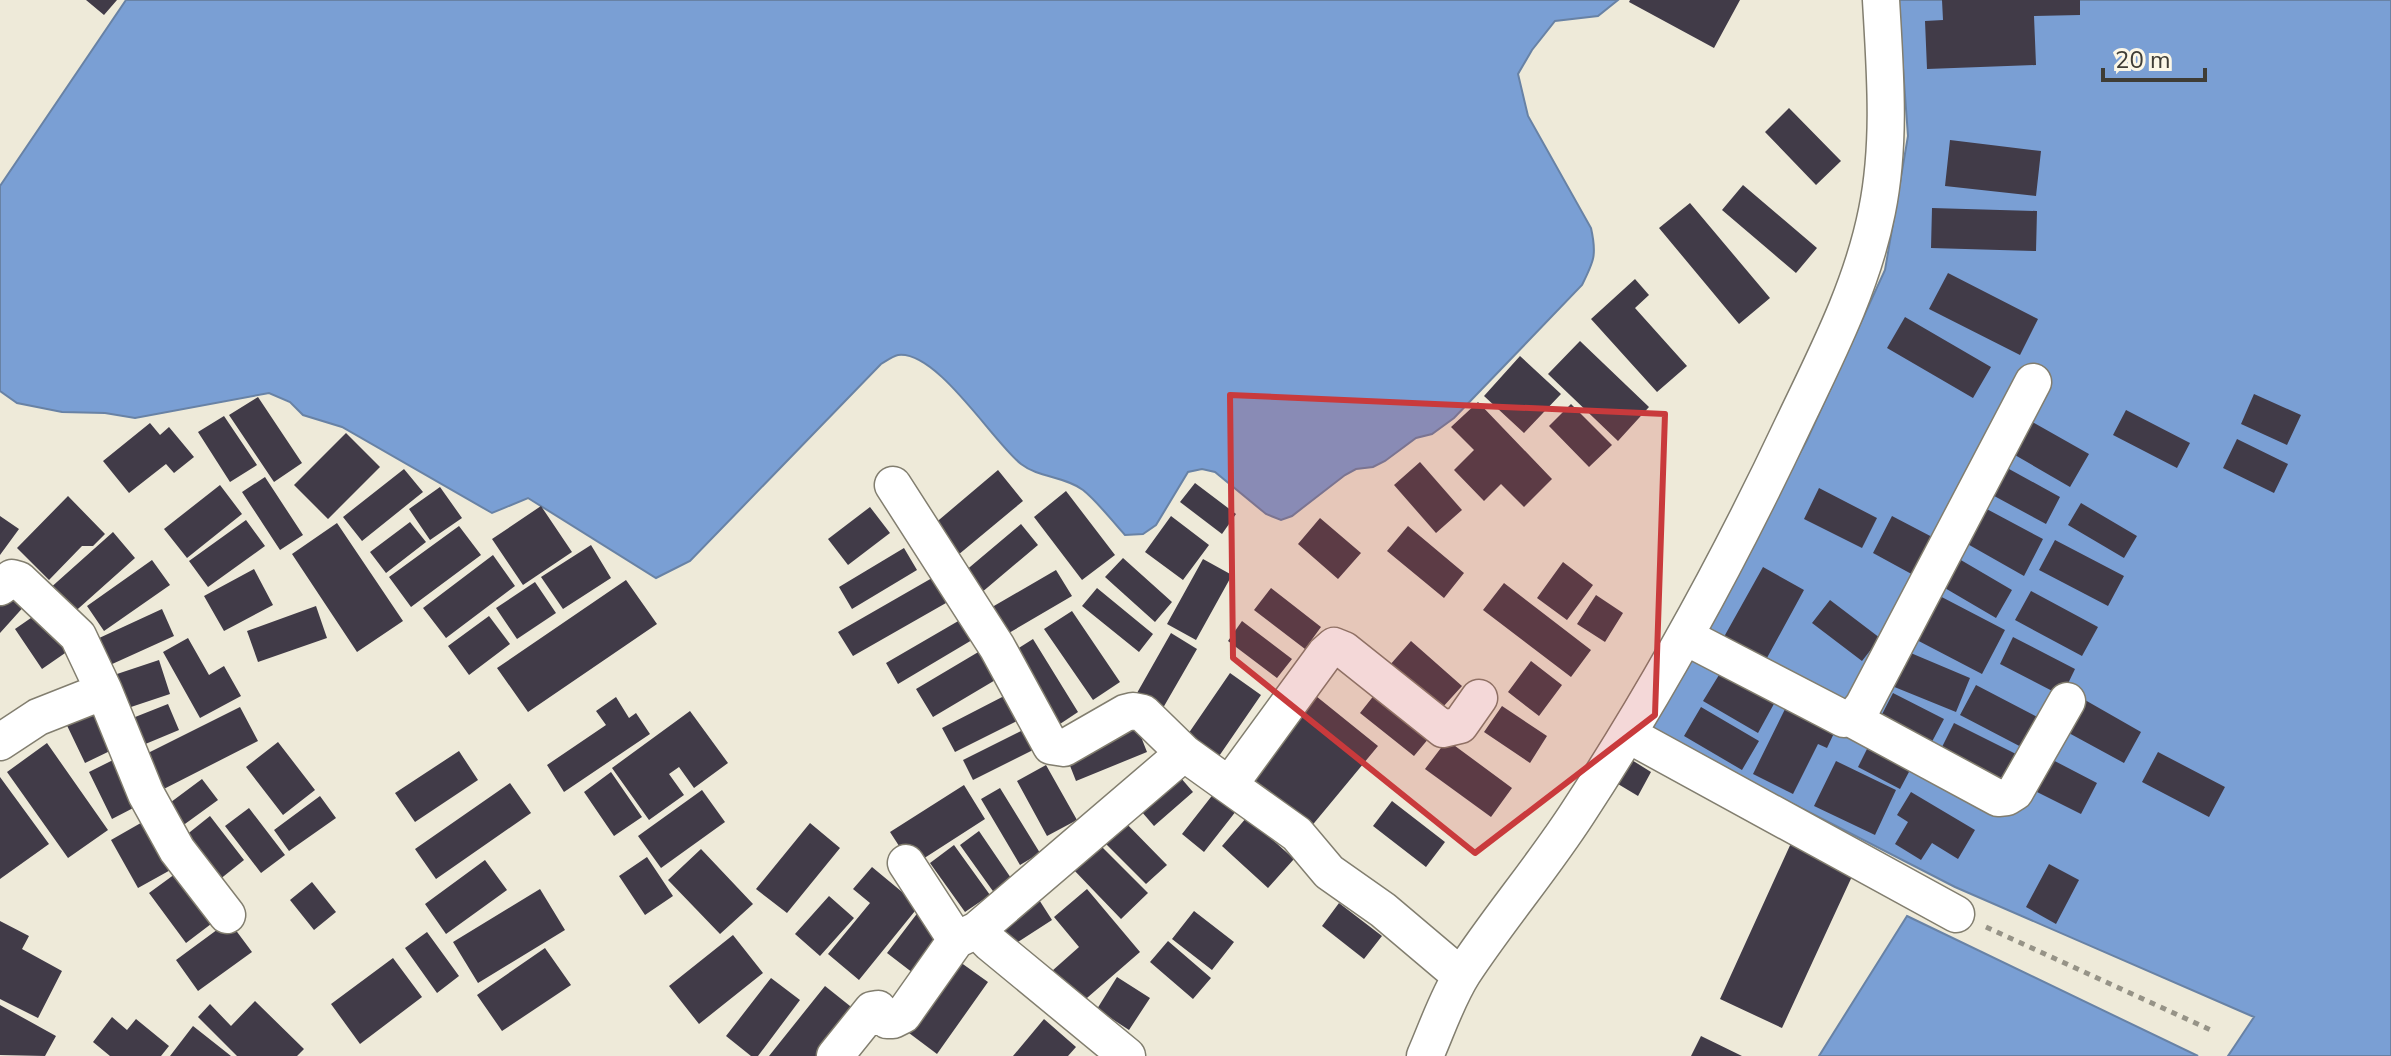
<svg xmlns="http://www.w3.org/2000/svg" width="2391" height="1056" viewBox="0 0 2391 1056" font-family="'Nunito Sans',sans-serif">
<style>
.water{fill:#7a9fd4;stroke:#6882a5;stroke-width:2}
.building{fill:#413b48}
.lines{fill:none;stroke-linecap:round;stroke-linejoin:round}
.minor-casing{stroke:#827e6f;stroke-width:39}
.path{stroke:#969387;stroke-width:5;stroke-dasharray:6 6;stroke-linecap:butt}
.minor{stroke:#fff;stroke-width:36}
.marked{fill:#c93a3c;fill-opacity:0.2;stroke:#c93a3c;stroke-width:6;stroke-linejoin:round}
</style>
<rect width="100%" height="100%" fill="#eeead9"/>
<!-- water -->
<path class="water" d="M126,0H1618L1598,16L1555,21L1532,50L1518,74L1528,116L1591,228C1597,255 1594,261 1582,285L1454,418L1432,434L1416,438L1385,461L1373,467L1356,469L1345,475L1292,516L1281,520L1266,514L1215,472L1202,469L1188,472L1156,525L1143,534L1125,535C1112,521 1098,502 1083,490C1064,476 1039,478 1021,464C993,442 937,350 898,355C893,356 886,361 881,364L690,561L656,578L528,498L492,513L342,427L303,415L290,402L269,393L135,418L105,413L62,412L17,403L0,391V186Z
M1898,0H2391V1056H2228L2254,1017L1955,887L1651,731L1807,440L1885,270L1908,136Z
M1907,916L2198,1056H1819Z"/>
<!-- building -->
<path class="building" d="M86,0H117L104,15Z
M1630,0H1740L1714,48L1629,2Z
M1942,0H2080V15L2034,16L2036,65L1927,69L1925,21L1943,20Z
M1789,108L1841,161L1816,185L1765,132Z
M1950,140L2041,151L2036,196L1945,186Z
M1743,185L1817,248L1796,273L1722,210Z
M1690,203L1770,298L1739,324L1659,228Z
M1932,208L2037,211L2036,251L1931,248Z
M1948,273L2038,319L2020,355L1929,309Z
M1635,279L1649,295L1635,308L1687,366L1657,392L1591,319Z
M1905,317L1991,367L1973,398L1887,348Z
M1580,341L1649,407L1618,441L1548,374Z
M1520,356L1561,394L1524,433L1484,396Z
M2254,394L2301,415L2287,445L2241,424Z
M258,397L302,463L274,482L229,415Z
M1478,402L1552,479L1524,507L1501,484L1484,501L1454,470L1474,450L1451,427Z
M1571,404L1612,445L1589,467L1549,426Z
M2126,410L2190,443L2177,468L2113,435Z
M224,416L257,465L230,482L198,432Z
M2027,419L2089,454L2070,487L2008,451Z
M150,423L160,435L169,427L194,457L174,473L166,464L129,493L103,461Z
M346,433L380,467L328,519L294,485Z
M2237,439L2288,464L2274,493L2223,468Z
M1420,462L1462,510L1436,533L1394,485Z
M2000,464L2060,497L2046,524L1985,491Z
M404,469L423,492L362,541L343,517Z
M998,470L1023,501L958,555L933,525Z
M265,477L303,535L280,550L242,492Z
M1195,483L1236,514L1222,534L1180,502Z
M220,485L242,514L187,558L164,529Z
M440,487L462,518L430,540L409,509Z
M1819,488L1877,518L1862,548L1804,519Z
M1066,491L1115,555L1082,580L1034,517Z
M68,496L105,534L93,546H82L49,580L17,548Z
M2081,503L2137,536L2124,558L2068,525Z
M541,506L572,552L523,585L492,539Z
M870,507L890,533L848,565L828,539Z
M1983,507L2043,539L2024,576L1964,542Z
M0,516L19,529L0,555Z
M1171,516L1209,545L1183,580L1145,552Z
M1892,516L1936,539L1917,577L1873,553Z
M1320,518L1361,553L1338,579L1298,544Z
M246,520L265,546L208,587L189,561Z
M410,522L426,542L386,573L370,552Z
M337,523L403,621L357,652L292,554Z
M1021,524L1038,545L981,593L964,572Z
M459,526L481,555L411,607L389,577Z
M1408,526L1464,573L1444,598L1387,551Z
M113,532L135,558L70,616L48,590Z
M2055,540L2124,576L2108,606L2039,570Z
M591,545L611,578L563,609L541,577Z
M904,548L917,570L852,609L839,587Z
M493,555L515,586L446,638L423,608Z
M1954,556L2012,590L1996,618L1938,584Z
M1123,558L1172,602L1155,622L1105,577Z
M1203,559L1232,575L1196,640L1167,624Z
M152,560L170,585L104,631L87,606Z
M1563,562L1593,585L1567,620L1537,598Z
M1763,567L1804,590L1762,667L1720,644Z
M254,569L273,605L224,631L204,596Z
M1056,570L1072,596L1002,637L987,610Z
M939,574L953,599L853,656L838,632Z
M626,580L657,624L528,712L497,668Z
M535,582L556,613L517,639L496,608Z
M1504,583L1591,650L1571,677L1483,610Z
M1097,588L1153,634L1139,652L1082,606Z
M1271,588L1321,627L1305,649L1254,610Z
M2031,591L2098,627L2082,656L2015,620Z
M1934,593L2005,630L1982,674L1911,637Z
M0,595L27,603L0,633Z
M1596,595L1623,613L1605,642L1577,624Z
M1830,600L1880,638L1862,661L1812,623Z
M316,606L327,638L258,662L247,631Z
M162,609L174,636L110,665L97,639Z
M41,611L68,651L42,669L15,629Z
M1072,611L1120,682L1093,700L1044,629Z
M489,616L510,644L469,675L448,646Z
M960,620L972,640L898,684L886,663Z
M1242,621L1292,659L1277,678L1228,641Z
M1171,633L1197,649L1163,708L1137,693Z
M2013,637L2075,669L2062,696L2000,664Z
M188,638L209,675L224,666L241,696L200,718L163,652Z
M1033,639L1078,712L1057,726L1011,653Z
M1411,641L1462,686L1432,719L1382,674Z
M980,651L997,679L933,717L916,689Z
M1906,651L1970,678L1956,712L1892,686Z
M159,660L170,694L116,712L105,678Z
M1531,661L1562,685L1539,716L1508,692Z
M1722,670L1775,702L1758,733L1703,701Z
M1230,673L1261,695L1215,762L1184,740Z
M1976,685L2043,720L2027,750L1960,715Z
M1311,692L1378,746L1310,828L1244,774Z
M1893,693L1944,719L1926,753L1876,726Z
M1008,694L1021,719L955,752L942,728Z
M1375,694L1429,738L1414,756L1360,713Z
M616,697L629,718L636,713L650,734L564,792L547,765L606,725L596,711Z
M2085,700L2141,732L2124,763L2067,732Z
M89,701L112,750L85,763L61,713Z
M168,704L179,730L131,750L120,723Z
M1787,705L1836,729L1827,748L1818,744L1793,794L1753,774Z
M1502,706L1547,736L1530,763L1484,732Z
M240,707L258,741L152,795L134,760Z
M1701,707L1759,741L1742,770L1684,736Z
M690,711L728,763L694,788L679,767L669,774L684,795L649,820L612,768Z
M1954,723L2022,757L2005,792L1937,757Z
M1136,724L1147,752L1076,781L1065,753Z
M1027,728L1037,748L973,780L963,760Z
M1447,740L1512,788L1491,817L1425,769Z
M278,742L315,790L283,815L246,767Z
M47,743L108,830L68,858L7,772Z
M1868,747L1910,770L1900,789L1858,767Z
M459,751L478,780L415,822L395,793Z
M2158,752L2225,787L2209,817L2142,782Z
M1627,757L1651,772L1638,796L1613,781Z
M2047,757L2097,783L2081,814L2031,789Z
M115,759L139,805L112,819L89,772Z
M1836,761L1896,790L1875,835L1814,806Z
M1046,765L1077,820L1047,836L1017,781Z
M1174,770L1193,792L1154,826L1135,804Z
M611,772L642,817L614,836L584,792Z
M0,777L49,844L0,879Z
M202,779L218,800L178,829L163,808Z
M510,783L531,813L436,879L415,849Z
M964,785L985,819L912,866L890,832Z
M1000,788L1040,853L1020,865L981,799Z
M1218,788L1240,806L1204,852L1182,834Z
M702,790L725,822L661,868L638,836Z
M1911,792L1975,830L1958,859L1932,843L1921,860L1895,844L1908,822L1897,815Z
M320,796L336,818L289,851L274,830Z
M1392,801L1445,842L1426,867L1373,826Z
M249,808L285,855L261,873L225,826Z
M210,816L244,860L219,880L185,836Z
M1120,817L1167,865L1146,884L1100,838Z
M1247,817L1294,859L1268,888L1222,846Z
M146,820L174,868L138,888L111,840Z
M810,823L840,848L787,913L756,889Z
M979,831L1013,881L995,894L960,845Z
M1792,841L1855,870L1782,1028L1720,999Z
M1098,843L1148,893L1121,919L1072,868Z
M954,845L990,895L965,912L930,863Z
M701,849L753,904L720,934L668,880Z
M647,857L673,896L645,915L619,876Z
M485,860L507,890L446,934L425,904Z
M2049,864L2079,880L2056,924L2026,907Z
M872,867L919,906L859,980L828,954L870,903L853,889Z
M175,874L211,924L186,943L149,893Z
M312,882L336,912L314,930L290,900Z
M540,889L565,930L478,983L453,942Z
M1087,889L1140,952L1080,1004L1052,971L1079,947L1054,917Z
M1036,895L1052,920L1010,947L994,922Z
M829,896L854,918L820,956L795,934Z
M1339,903L1382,936L1364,959L1322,926Z
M919,911L945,931L913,973L887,953Z
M1194,911L1234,942L1212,970L1172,939Z
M0,921L29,936L22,949L62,971L38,1018L0,999Z
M229,921L252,952L198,991L176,960Z
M427,932L459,976L437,993L405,948Z
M733,935L763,973L699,1024L669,986Z
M1168,941L1211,978L1193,999L1150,962Z
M545,948L571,985L502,1031L477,995Z
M393,958L422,997L360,1044L331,1004Z
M960,962L988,982L937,1054L909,1033Z
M1117,977L1150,998L1129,1030L1097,1009Z
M771,978L800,1000L758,1056H751L726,1036Z
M825,986L860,1014L827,1056H769Z
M255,1001L304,1049L297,1056H237L198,1017L210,1004L231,1026Z
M0,1005L56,1036L45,1056L0,1055Z
M112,1017L127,1030L136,1019L169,1046L161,1056H110L93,1042Z
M1044,1019L1076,1047L1068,1056H1013Z
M193,1026L231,1056H170Z
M1701,1036L1742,1056H1691Z"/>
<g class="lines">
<!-- minor casing -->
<g class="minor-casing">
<path id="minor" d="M893,485L997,647L1051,746L1064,748L1125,713L1133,711L1143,713L1184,753L1297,834L1329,872L1383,910L1461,976
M0,587L12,578L19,580L78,636L104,691L38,717L0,742
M1686,637L1844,719L1855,716L1863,706L2033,382
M104,691L146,794L177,850L227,915
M1850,718L1998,798L2007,797L2015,792L2067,701
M1629,735L1956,914
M1230,784L1325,654L1334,646L1344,650L1443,729L1460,725L1479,698
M906,863L956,940L977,930L990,943L1127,1056
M977,930L1184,753
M835,1056L872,1010L878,1009L887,1020H893L903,1015L956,940
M1425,1056C1437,1029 1447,998 1463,973C1499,918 1543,867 1579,811C1660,687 1730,559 1793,425C1826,356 1862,287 1877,211C1891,142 1885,70 1881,0"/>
</g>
<!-- path -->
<path class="path" d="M1986,927L2215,1032"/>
<!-- minor -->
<use href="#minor" class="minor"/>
</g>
<!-- marked area -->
<path class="marked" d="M1230,395L1665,414L1655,715L1475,853L1233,658Z"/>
<!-- scale -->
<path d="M2103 68v12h102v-12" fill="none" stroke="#3f3d36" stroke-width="4"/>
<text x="2115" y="68" font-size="24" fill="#3f3d36" stroke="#fcf7e7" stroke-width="6" paint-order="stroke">20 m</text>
</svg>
